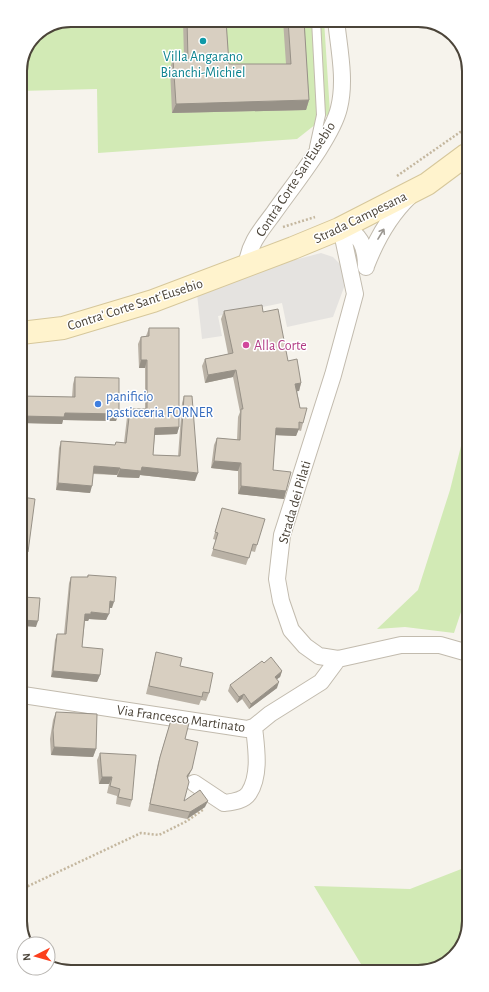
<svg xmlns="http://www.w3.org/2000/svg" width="489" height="992" viewBox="0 0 489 992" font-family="'Alegreya Sans',sans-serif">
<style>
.green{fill:#d2eab5}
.parking{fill:#e5e3e0}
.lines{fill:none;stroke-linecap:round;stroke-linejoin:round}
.lane-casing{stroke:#c2bbae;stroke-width:10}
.street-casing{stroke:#c2bbae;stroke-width:18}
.secondary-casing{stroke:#d6c79b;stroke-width:24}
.path{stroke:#c4b79f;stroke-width:2.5;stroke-dasharray:2 2;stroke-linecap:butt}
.lane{stroke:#fff;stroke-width:8}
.street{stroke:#fff;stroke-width:16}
.secondary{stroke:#fff3cd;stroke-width:22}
.wall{fill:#bab2a6}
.shaded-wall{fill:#979187}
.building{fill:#d8cfc1;stroke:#979187}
.oneway{stroke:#9c9892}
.culture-dot{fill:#0f9aa8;stroke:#fff;stroke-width:1.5}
.hotel-dot{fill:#d1479c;stroke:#fff;stroke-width:1.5}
.shop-dot{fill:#3f7fe0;stroke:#fff;stroke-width:1.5}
.labels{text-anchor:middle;stroke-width:3;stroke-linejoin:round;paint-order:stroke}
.culture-label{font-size:14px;fill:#0d838f;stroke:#fff}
.street-label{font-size:14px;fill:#4b4439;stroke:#fff}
.hotel-label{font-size:14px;fill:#b23c85;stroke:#fff;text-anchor:start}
.shop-label{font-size:14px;fill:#366cbe;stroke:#fff;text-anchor:start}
.rim{fill:none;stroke:#4b4439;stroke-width:2}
</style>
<rect width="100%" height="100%" fill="#f6f3ec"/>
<!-- green -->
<path class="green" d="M71,20H324L330,113L297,139L98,153L97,89L20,91V67L35,35Z
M467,346V551L465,560L467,594L454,633L405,627L377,629L418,590L450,490L461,446Z
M469,866V922L460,950L438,968L364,969L314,886L410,889Z"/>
<!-- parking -->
<path class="parking" d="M321,253L333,257L344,268L346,282L333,317L287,327L282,303L218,316L222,336L202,339L197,294L283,263Z"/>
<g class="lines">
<!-- lane casing -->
<g class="lane-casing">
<path id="lane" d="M314,147L321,115L316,20"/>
</g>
<!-- street casing -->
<g class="street-casing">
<path id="street" d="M247,265C248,245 261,230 273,214C291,188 332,138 339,108C346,80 339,49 336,20
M366,266C376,240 390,215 410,196
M366,267C366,248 361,232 341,228L355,294L333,375L282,535L277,579L281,601L291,630L305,646L319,656L338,659L401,645H440L468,653
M23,695L247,729L254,727L270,714L321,682L338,659
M194,783L224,803C232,802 244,801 249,793C261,774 256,747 254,727"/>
</g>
<!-- secondary casing -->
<g class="secondary-casing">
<path id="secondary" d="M21,333L63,328L153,301L293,248L339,229L427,184L466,155"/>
</g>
<!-- path -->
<path class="path" d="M397,176L466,128
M283,227L315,217
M24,888L141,833L159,835L187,821L204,809"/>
<!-- lane -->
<use href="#lane" class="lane"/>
<!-- street -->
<use href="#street" class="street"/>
<!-- secondary -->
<use href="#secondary" class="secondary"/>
</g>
<!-- wall -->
<path class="wall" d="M183,20H226L229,64H286L283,20H304L309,100L306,110L172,113L170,68L173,59H184Z
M224,311L263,312L288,361L301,383L299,391H297L303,423L301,431L298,430L296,436L275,435L273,470L286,491L284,499L238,494V471L211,468L214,445L217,438L237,440L238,417L240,412L233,377L205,383L202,366L205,359L228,354L221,319Z
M149,328L179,427L177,434L155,435L153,455L178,456L182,403L184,396L195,481L140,475L139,478L117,477V475L93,474L90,493L56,490L59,448L61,441L115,445L116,442L124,443L127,417L130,409H145V368H139L138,344L141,337L146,336Z
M75,377L116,421L63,420L62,424L22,423L21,396L72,397L73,384Z
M222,508L257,545L255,552L251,551L246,565L211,556L216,540L213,539Z
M88,575L112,608H109L106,620L89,619L88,621H85L82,647L100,675L97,682L51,677L55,640L57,634H64L69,583L71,577H87Z
M156,652L180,666L209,693L206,701L201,700L199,705L146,694L154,661Z
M264,663L282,671L280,677L277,679V688L249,709L242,699L237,703L228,691L230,685Z
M56,712L96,749L93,757L51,755L50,739L53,720Z
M171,720L185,739L192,769L189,775L187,778L184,801L205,807L187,819L148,811L158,763Z
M100,753L132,800L130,807L116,804L117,796L107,793L109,784H99L97,760Z"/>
<!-- shaded-wall -->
<path class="shaded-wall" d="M309,100L306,110L172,113L176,104Z
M141,360H147L145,368H139Z
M236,370L233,377L205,383L208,375Z
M301,383L299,391L293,392L295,384Z
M65,413L119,414L116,421L63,420L62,424L22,423V416Z
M179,427L177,434L153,435L155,428Z
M276,428L299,429L296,436L273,435Z
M214,461L241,463L238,471L211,468Z
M94,466L120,468L117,475L91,473Z
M142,467L198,473L195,481L140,475L139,478L117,477L120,469Z
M58,483L92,486L90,493L56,490Z
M241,486L286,491L284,499L238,494Z
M24,551L28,552L26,557H22Z
M110,601L114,602L112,608H107Z
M91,612L109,614L106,620L89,619L88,621H83L85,614Z
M22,620L38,621L36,627L22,626Z
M53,671L100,675L97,682L51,677Z
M282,671L280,677L273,682L275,677Z
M279,682L277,688L249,709L251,704Z
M244,694L242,699L237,703L239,697Z
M54,747L96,749L93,757L51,755Z
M192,769L189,775L185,782L187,776Z
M102,777H112L109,784H99Z
M208,801L205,807L187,819L190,812Z"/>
<!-- building -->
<path class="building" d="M187,20H226L229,64H291L288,20H304L309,100L176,104L173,59H188Z
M262,305L263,312L278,309L288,361L297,359L301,383L295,384L300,408H307L303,423L299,422V429L276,428L273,470L291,472L286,491L241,486V463L214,461L217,438L240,440L241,409H243L236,370L208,375L205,359L233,353L224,311Z
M149,328H179V427L155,428L153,455L180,456L184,396H192L198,473L142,467L141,471L120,469V468L94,466L92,486L58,483L61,441L115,445L116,442L126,443L130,409H147V360H141V337L149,336Z
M75,377L119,378V414L65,413L64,417L22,416L21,396L75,397Z
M22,497L35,499L28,552L24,551L22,575Z
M222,508L265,519L257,545L253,544L249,558L213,549L218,533L215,532Z
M88,575L116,577L114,602L110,601L109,614L91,612V614H85L82,647L103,649L100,675L53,671L57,634H66L71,577H88Z
M22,597L40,598L38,621L22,620Z
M23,652L26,653L24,678H23Z
M156,652L182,658L180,666L213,673L209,693L203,692L202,697L149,686Z
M271,657L282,671L275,677L279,682L251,704L244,694L239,697L230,685L262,661L264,663Z
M56,712L97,714L96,749L54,747L53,730Z
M171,720L189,723L185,739L198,742L192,769L187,776L189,782L184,801L200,790L208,801L190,812L150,804L160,757Z
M23,735L25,750H23Z
M100,753L136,755L132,800L118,797L120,789L110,786L112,777H102Z"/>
<!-- one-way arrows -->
<defs><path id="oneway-shaft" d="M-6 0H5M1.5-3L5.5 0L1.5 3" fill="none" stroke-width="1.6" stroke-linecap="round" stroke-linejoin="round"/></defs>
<use class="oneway" href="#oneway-shaft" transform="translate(381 234) rotate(-59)"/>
<!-- markers -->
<circle class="culture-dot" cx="203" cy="41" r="4"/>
<circle class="hotel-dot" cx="246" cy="345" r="4"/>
<circle class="shop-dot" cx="98" cy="404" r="4"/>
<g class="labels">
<!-- culture labels -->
<g class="culture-label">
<text x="203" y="61">Villa Angarano<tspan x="203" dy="16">Bianchi-Michiel</tspan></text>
</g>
<!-- street labels -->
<g class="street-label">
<text transform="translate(295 179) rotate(-57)" y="5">Contrà Corte San'Eusebio</text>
<text transform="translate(360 217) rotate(-26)" y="5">Strada Campesana</text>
<text transform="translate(135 304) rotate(-18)" y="5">Contra' Corte Sant'Eusebio</text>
<text transform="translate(294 502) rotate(-74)" y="5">Strada dei Pilati</text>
<text transform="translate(181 718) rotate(8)" y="5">Via Francesco Martinato</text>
</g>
<!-- hotel labels -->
<g class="hotel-label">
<text x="254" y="350">Alla Corte</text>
</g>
<!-- shop labels -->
<g class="shop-label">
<text x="106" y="401">panificio<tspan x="106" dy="16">pasticceria FORNER</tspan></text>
</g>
</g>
<!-- crop -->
<path d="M0 0H489V992H0ZM71 27H418A44 44 0 0 1 462 71V921A44 44 0 0 1 418 965H71A44 44 0 0 1 27 921V71A44 44 0 0 1 71 27Z" fill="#fff" fill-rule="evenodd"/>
<path class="rim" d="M71 27H418A44 44 0 0 1 462 71V921A44 44 0 0 1 418 965H71A44 44 0 0 1 27 921V71A44 44 0 0 1 71 27Z"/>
<!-- north arrow -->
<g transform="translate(36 956) rotate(264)"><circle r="19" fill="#ffffff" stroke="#b7b4b0"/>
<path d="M0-3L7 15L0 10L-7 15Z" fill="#fc3f1d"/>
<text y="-6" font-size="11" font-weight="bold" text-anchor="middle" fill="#4b4439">N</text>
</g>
</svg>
